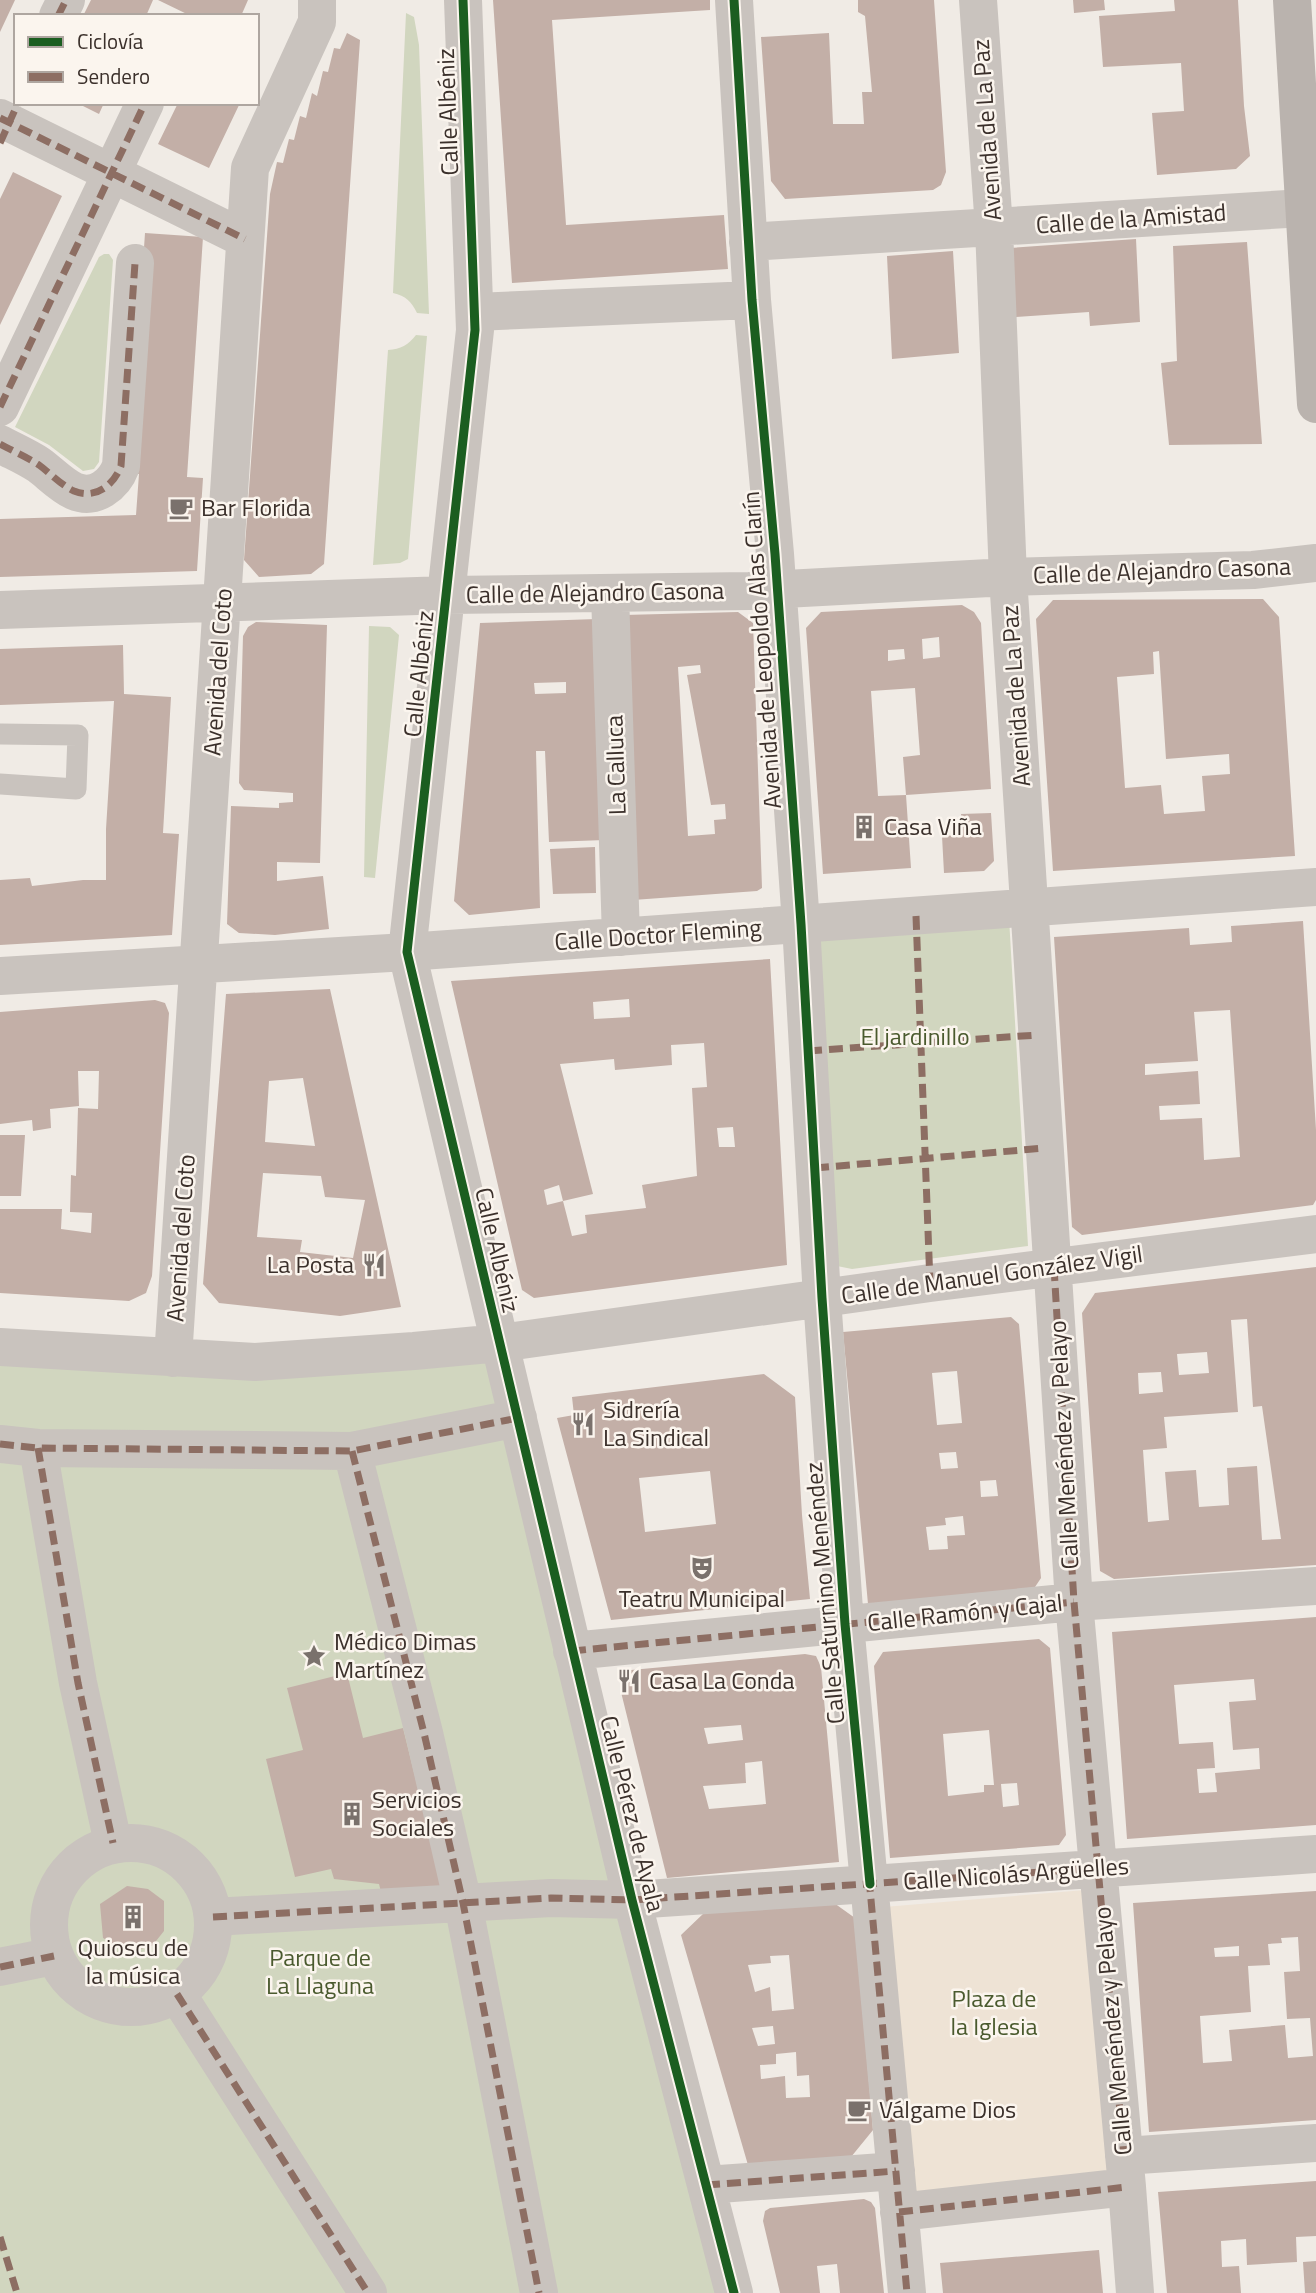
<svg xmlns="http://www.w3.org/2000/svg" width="1316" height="2293" viewBox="0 0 1316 2293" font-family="'Titillium Web',sans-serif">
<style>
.green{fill:#d1d6bf}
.plaza{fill:#eee3d5}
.building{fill:#c3afa7;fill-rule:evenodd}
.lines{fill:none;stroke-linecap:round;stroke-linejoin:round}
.lane{stroke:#c9c3be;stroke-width:21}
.street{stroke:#c9c3be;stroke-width:38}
.secondary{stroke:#bab3ae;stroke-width:38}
.quiet{stroke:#8d6e63;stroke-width:7;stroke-dasharray:14 7;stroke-linecap:butt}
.cycleway-casing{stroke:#fbf5ee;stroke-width:13}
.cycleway{stroke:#1b5e20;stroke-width:9}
.labels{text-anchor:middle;stroke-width:5;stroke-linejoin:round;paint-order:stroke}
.street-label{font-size:24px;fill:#3b302b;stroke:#fbf5ee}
.poi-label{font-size:24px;fill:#3b302b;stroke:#fbf5ee;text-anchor:start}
.park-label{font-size:24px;fill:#4a5a2e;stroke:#fbf5ee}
</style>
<rect width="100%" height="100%" fill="#f0ebe5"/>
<!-- green -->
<path class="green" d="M406,13L414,17L419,45L429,314L417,313C411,301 406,296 393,293Z
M104,254H109L113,260L99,462L94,469L83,471L49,445L15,427L99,257Z
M416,335L427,336L408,559L400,563L373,565L388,350C401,349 408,345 416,335Z
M369,626L390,627L399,635L375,878L364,877Z
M1009,918L1028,1246L852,1269L837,1266L816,941Z
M500,1343L734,2293H0V1347Z"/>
<!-- plaza -->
<path class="plaza" d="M1085,1890L1109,2181L909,2197L884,1907Z"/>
<!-- building -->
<path class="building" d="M0,0H15L0,32Z
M91,0H153L146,16H83Z
M158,0H248L241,16H191Z
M493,0H710V10L552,20L566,225L724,215L728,269L512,283Z
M858,0H934L946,172L941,185L933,190L785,199L771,181L761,37L829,33L833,124H864L862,92H872L865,16L858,12Z
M1073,0H1104L1105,10L1074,13Z
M1174,0H1238L1244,106L1250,156L1236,169L1157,175L1152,113L1184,111L1181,63L1103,67L1099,16L1175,11Z
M347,33L360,40L324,564L311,574L259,577L244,560L270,194L277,162L283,163L289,139L294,140L300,116L306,118L312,93L317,96L323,71L328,72L334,48L340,49Z
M77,103H104L99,114Z
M178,103H240L209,168L158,144Z
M13,172L62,196L0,325V199Z
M145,233L203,237L187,477L203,478L197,571L0,577V519L136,515L139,474L129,473Z
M1136,239L1140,322L1090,326L1089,312L1003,318L1010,248Z
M1247,242L1262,444L1169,445L1161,363L1177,361L1173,246Z
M953,251L959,353L892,359L887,256Z
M1263,599L1279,617L1295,856L1053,871L1036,619L1053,600ZM1159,651L1166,759L1229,754L1230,774L1202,776L1205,811L1164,814L1161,785L1125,788L1117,677L1154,674L1153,652Z
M962,605L974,612L981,623L991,789L906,795L903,757L920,755L915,688L871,691L878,796L906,795L911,868L823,874L806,628L821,612ZM939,637L940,657L923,659L922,639ZM904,649L905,659L888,661V650Z
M738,612L753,623L762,888L757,891L633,900L624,615ZM700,665L701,673L687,675L711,805L725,804L726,819L714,820L715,834L688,836L678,667Z
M597,619L605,840L549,842L545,751H536L540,908L469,915L454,901L480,623ZM566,682V693L535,694L534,683Z
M256,622L327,625L320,863L277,862V881L323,876L329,929L275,935L239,933L227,924L231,806L279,808V803L293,802V793L244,790L239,783L243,636L248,627Z
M123,645L124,694L171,697L163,833L179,834L172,935L0,945V880L30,878L32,886L83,880H106V829L114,701L0,705V649Z
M991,813L994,861L984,871L944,873L942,836L963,835L961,814Z
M595,847L596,893L553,894L550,849Z
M1303,921L1316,1130V1200L1313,1205L1082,1235L1072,1227L1054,937L1189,928L1190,945L1232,942L1231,926ZM1230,1010L1240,1157L1204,1160L1202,1118L1160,1120L1159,1106L1200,1104L1198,1071L1145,1075V1064L1198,1061L1194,1012Z
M770,959L787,1265L534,1298L522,1290L451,981ZM629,999L630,1017L594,1019L593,1002ZM704,1043L707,1087L692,1088L697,1176L642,1185L646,1208L585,1215L587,1233L572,1236L563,1201L547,1205L544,1190L559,1185L563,1201L593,1194L560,1064L614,1059L615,1070L672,1065L671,1045ZM733,1127L735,1147H719L717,1128Z
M330,989L401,1307L340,1316L219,1303L203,1284L226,994ZM303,1078L315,1146L265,1142L269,1081ZM263,1173L321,1176L325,1197L365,1200L353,1258L300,1252L302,1240L257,1237Z
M155,1000L165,1003L169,1013L152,1276L146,1293L129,1301L0,1293V1209H62L61,1229L91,1233L92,1213L70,1212L71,1175L76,1176L78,1108L98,1109L99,1071H78L79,1106L50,1109L51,1128L33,1131L32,1120L0,1124V1012Z
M0,1135H25L21,1196H0Z
M1316,1267V1565L1114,1579L1100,1571L1082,1313L1095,1293ZM1247,1319L1253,1407L1262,1406L1281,1539L1262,1540L1257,1466L1227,1468L1229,1505L1199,1507L1196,1470L1165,1472L1169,1520L1148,1522L1143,1450L1167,1448L1164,1417L1238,1412L1231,1320ZM1207,1352L1209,1373L1179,1375L1177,1354ZM1161,1372L1163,1392L1139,1394L1138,1373Z
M1011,1317L1019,1324L1041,1578L1033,1590L868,1604L843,1332ZM957,1371L962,1423L937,1425L932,1373ZM956,1452L958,1468L941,1469L939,1453ZM996,1480L998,1496L981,1497L980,1481ZM963,1516L965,1535L947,1536L948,1549L929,1550L926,1527L946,1525L945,1518Z
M764,1374L795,1397L802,1515L810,1599L611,1620L557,1418L574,1415L572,1397ZM710,1471L716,1524L645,1532L639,1478Z
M1316,1617V1825L1127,1839L1112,1632ZM1254,1679L1256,1700L1229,1702L1233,1750L1259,1748L1260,1769L1215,1773L1217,1792L1199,1793L1197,1769L1215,1768L1213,1742L1179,1744L1174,1685Z
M1039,1639L1050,1648L1066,1835L1059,1845L890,1858L874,1666L883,1652ZM989,1730L994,1785H984V1792L948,1796L943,1734ZM1017,1783L1019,1805L1003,1807L1001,1784Z
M805,1654L816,1656L821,1667L839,1862L667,1878L620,1688L621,1679L631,1670ZM741,1725L743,1740L708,1744L704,1728ZM762,1761L766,1804L709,1809L703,1786L746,1783L745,1763Z
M347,1673L363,1738L403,1728L443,1890L381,1892L379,1884L334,1879L331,1869L295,1877L266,1759L303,1750L287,1688Z
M127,1886L148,1889L164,1901V1931L152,1946L128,1952L103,1938L100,1904Z
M1316,1891V2120L1149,2132L1133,1903ZM1298,1937L1300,1971L1284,1972L1287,2019L1310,2018L1313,2056L1288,2058L1285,2025L1229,2030L1232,2061L1203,2063L1200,2016L1251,2012L1248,1966L1270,1965L1268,1944L1282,1943L1281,1938ZM1239,1946V1956L1215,1957L1214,1948Z
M834,1903L855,1918L873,2130L851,2157L748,2165L681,1935L704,1913ZM789,1955L794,2009L772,2011L770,1987L755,1992L748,1965L771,1963L770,1956ZM773,2026L775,2044L758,2046L752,2028ZM796,2052L797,2076L809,2075L810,2097L786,2098L785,2076L761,2079L760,2065L776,2064V2054Z
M1316,2181V2236L1296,2237L1297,2262L1247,2265L1246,2239L1221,2241L1222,2267L1239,2266L1241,2293H1167L1158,2192Z
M864,2199L871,2202L875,2208L884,2293H840L837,2264L817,2266L820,2293H780L763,2221L765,2211L770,2208Z
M1099,2250L1103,2293H943L940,2263Z
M1316,2261V2293H1305L1303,2262Z"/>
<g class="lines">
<!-- lane -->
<path class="lane" d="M0,734L78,735L76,789L0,784"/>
<!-- street -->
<path class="street" d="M463,0L475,330L407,952L632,1900L734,2293
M734,0L752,300L775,554L801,924L822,1298L845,1624L907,2293
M978,0L994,228L1008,577L1074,1602L1127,2187L1135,2293
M58,16L66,0
M0,118L245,239
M748,242L1304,208
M475,312L752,300
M0,407L145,103
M0,444C13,451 27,457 39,465C50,473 61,485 74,491C95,500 114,485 121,466L135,263
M610,593L621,937
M0,610L447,595L749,591L1008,577L1253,570L1316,563
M0,976L407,952L1316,887
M0,1347L255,1362L414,1351L500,1343L930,1283L1316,1234
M173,1358L250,168L317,22V0
M0,1444L38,1448L352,1451L518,1418
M38,1448L78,1683L113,1843
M352,1451L424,1733L463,1903L539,2293
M572,1651L1074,1602L1316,1586
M49 1925a82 82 0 1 1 164 0a82 82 0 1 1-164 0Z
M213,1917L551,1898L632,1900L1316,1854
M0,1967L54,1956
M177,1994L368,2293
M1124,2156L1316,2143
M706,2185L896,2171
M899,2212L1127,2187"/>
<!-- secondary -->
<path class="secondary" d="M1292,0L1316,404"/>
<!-- quiet -->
<path class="quiet" d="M58,16L66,0
M0,118L245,239
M0,143L18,103
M0,407L145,103
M0,444C13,451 27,457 39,465C50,473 61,485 74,491C95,500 114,485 121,466L135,263
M916,916L930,1283
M808,1051L1037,1035
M815,1168L1045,1148
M1054,1267L1074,1602L1124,2156
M0,1444L38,1448L352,1451L518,1418
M38,1448L78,1683L113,1843
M352,1451L424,1733L463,1903L539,2293
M572,1651L1074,1602
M869,1878L907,2293
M213,1917L551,1898L632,1900L1098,1868
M0,1967L54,1956
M177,1994L368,2293
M706,2185L896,2171
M899,2212L1127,2187
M0,2237L17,2293"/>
<!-- cycleway casing -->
<g class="cycleway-casing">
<path id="cycleway" d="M463,0L475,330L407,952L632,1900L734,2293
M734,0L752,300L775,554L801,924L822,1298L845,1624L870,1884"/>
</g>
<!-- cycleway -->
<use href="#cycleway" class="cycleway"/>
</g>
<!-- icons -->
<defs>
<g id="cafe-bare" transform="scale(1.89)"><path d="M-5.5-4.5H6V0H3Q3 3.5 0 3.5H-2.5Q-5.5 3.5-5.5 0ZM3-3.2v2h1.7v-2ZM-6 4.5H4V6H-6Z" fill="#7a716c" stroke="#fbf5ee" stroke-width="2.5" paint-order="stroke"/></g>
<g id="building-bare" transform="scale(1.89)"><path d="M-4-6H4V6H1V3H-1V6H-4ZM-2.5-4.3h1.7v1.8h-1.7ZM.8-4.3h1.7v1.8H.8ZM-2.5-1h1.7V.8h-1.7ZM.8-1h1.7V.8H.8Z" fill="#7a716c" stroke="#fbf5ee" stroke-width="2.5" paint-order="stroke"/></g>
<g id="restaurant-bare" transform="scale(1.89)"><path d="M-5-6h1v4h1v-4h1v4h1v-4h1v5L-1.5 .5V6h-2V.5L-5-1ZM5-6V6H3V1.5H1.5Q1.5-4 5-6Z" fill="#7a716c" stroke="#fbf5ee" stroke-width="2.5" paint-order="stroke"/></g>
<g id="theatre-bare" transform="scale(1.89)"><path d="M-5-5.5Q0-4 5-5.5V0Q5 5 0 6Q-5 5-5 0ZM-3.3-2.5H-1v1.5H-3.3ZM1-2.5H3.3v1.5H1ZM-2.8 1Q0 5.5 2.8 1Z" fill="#7a716c" stroke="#fbf5ee" stroke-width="2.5" paint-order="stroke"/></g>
<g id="sight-bare" transform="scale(1.89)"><path d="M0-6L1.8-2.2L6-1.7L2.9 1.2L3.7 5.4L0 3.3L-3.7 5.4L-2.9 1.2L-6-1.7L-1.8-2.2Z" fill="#7a716c" stroke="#fbf5ee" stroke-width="2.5" paint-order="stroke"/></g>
</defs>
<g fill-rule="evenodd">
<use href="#cafe-bare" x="181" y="508"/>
<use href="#building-bare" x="864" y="827"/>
<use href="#restaurant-bare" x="374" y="1265"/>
<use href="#restaurant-bare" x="583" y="1424"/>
<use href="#theatre-bare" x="702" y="1568"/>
<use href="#sight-bare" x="314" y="1656"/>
<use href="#restaurant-bare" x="629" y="1681"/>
<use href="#building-bare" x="352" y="1814"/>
<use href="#building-bare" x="133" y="1917"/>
<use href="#cafe-bare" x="859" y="2110"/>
</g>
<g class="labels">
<!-- street labels -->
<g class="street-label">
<text transform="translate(448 112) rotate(-92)" y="8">Calle Albéniz</text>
<text transform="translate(987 130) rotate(-94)" y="8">Avenida de La Paz</text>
<text transform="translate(1131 219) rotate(-4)" y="8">Calle de la Amistad</text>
<text transform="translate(1162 571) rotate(-2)" y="8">Calle de Alejandro Casona</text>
<text transform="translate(595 593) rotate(-1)" y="8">Calle de Alejandro Casona</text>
<text transform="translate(762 650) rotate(-94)" y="8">Avenida de Leopoldo Alas Clarín</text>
<text transform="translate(218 672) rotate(-86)" y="8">Avenida del Coto</text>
<text transform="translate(419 674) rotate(-84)" y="8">Calle Albéniz</text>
<text transform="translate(1016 696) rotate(-94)" y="8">Avenida de La Paz</text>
<text transform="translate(616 765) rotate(-92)" y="8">La Calluca</text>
<text transform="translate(658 935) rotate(-4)" y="8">Calle Doctor Fleming</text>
<text transform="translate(181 1238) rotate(-86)" y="8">Avenida del Coto</text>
<text transform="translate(497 1250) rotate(77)" y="8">Calle Albéniz</text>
<text transform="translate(992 1275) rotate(-8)" y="8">Calle de Manuel González Vigil</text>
<text transform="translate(1064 1445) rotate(-93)" y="8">Calle Menéndez y Pelayo</text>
<text transform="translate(825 1593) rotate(-95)" y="8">Calle Saturnino Menéndez</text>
<text transform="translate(965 1613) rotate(-6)" y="8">Calle Ramón y Cajal</text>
<text transform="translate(632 1814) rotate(76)" y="8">Calle Pérez de Ayala</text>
<text transform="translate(1016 1874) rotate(-4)" y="8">Calle Nicolás Argüelles</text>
<text transform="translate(1113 2031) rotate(-95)" y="8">Calle Menéndez y Pelayo</text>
</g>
<!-- poi labels -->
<g class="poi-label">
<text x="201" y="516">Bar Florida</text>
<text x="884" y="835">Casa Viña</text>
<text x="354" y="1273" text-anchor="end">La Posta</text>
<text x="603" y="1418">Sidrería<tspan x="603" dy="28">La Sindical</tspan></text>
<text x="702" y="1607" text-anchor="middle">Teatru Municipal</text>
<text x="334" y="1650">Médico Dimas<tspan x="334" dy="28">Martínez</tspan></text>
<text x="649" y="1689">Casa La Conda</text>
<text x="372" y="1808">Servicios<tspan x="372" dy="28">Sociales</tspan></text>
<text x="133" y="1956" text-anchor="middle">Quioscu de<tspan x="133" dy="28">la música</tspan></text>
<text x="879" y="2118">Válgame Dios</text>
</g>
<!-- park labels -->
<g class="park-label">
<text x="915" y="1045">El jardinillo</text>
<text x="320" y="1966">Parque de<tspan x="320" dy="28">La Llaguna</tspan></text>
<text x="994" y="2007">Plaza de<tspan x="994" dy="28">la Iglesia</tspan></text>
</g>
</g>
<!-- legend -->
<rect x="14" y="14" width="245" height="91" fill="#fbf5ee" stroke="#aea6a0" stroke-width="2"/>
<rect x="28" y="37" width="35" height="10" fill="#1b5e20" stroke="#aea6a0" stroke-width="2"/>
<text x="77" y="49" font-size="21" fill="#3b302b">Ciclovía</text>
<rect x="28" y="72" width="35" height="10" fill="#8d6e63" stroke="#aea6a0" stroke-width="2"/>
<text x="77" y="84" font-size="21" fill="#3b302b">Sendero</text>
</svg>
